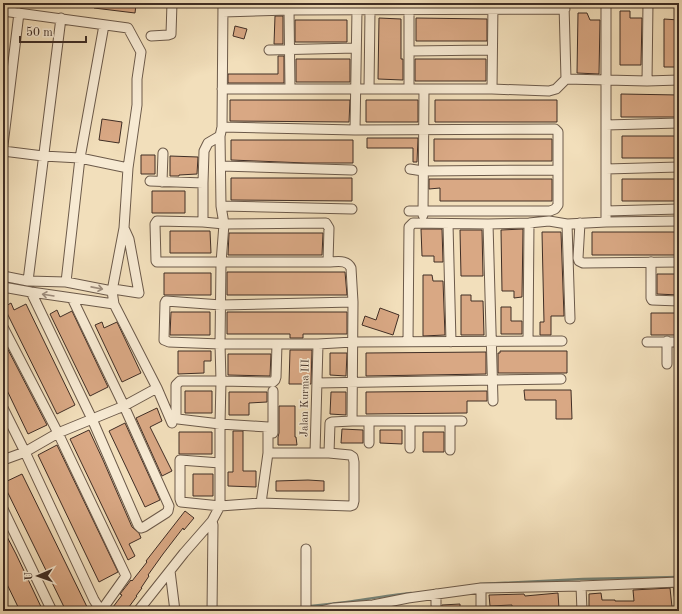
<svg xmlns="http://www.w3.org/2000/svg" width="682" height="614" viewBox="0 0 682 614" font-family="'Old Standard TT',serif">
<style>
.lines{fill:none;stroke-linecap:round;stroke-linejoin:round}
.stream{stroke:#778478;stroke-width:2.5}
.building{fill:#d9a884;stroke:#402e25}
.minor-casing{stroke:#6c5a4a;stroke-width:11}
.minor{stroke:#f7ead3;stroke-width:9}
.oneway{stroke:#9c8c7c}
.labels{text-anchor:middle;stroke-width:3;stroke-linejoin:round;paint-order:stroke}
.street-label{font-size:11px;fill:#402e25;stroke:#f7ead3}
</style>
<rect width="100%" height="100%" fill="#f2dfbb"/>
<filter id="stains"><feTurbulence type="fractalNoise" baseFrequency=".005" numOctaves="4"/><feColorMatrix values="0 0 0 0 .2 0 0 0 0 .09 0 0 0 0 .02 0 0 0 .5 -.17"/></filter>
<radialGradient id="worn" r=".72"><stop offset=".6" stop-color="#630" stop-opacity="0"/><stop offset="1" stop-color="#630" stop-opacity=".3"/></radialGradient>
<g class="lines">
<!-- stream -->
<path class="stream" d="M480,584L583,579L679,577
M280,611C302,606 324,605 347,602C368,599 390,595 411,593"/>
</g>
<!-- building -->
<path class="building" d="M94,3H117L136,5L135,13L94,8Z
M620,11H630V18H642L641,65H620Z
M578,13H587L590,20H600L599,74L577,73Z
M275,16H283V44H274Z
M379,18L401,19V59H403V80L378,79Z
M416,18L487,19V41H416Z
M664,19L679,20V67H664Z
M295,20H347V42H295Z
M235,26L247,29L244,39L233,36Z
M278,56H284V83H228V74H278Z
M296,59H350V82H296Z
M415,59H486V81H415Z
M621,94L679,95V117H621Z
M230,100H350L349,122L230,121Z
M366,100H418V122H366Z
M435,100H557V122H435Z
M102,119L122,122L119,143L99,140Z
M622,136H679V158H622Z
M367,138H418L417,162H413V148H367Z
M434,139H552V161H434Z
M231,140H353V163H306L231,160Z
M141,155H155V174H141Z
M170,156L198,157L197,174L179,175V176H170Z
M231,178H352V201L231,200Z
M429,179H552V201H440V188L429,189Z
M622,179H679V201H622Z
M152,191H185V213H152Z
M421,229H442L443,262H434V256H422Z
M523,229L522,297L514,298V291H502L501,230Z
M460,230H482L483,276H461Z
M170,231H210L211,253H170Z
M542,232H561L564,316H551V335H540V322H544Z
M592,232H679V255H592Z
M229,233H323L322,255H228Z
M227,272H345L347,295H227Z
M164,273H211V295H164Z
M657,274H679V295L657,294Z
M423,275H432L433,281H443L445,335L423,336Z
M461,295H471V301H483L484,335H461Z
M11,303L14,310L26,304L75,405L57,414L4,307Z
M501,307H511V321H522V334H501Z
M380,308L399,315L393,335L362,325L365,316L376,320Z
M57,310L60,317L72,311L108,387L90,396L50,314Z
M171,312H210V335H170Z
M227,312H347V334H303V338H290V334H227Z
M651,313H679V335H651Z
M102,322L104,328L117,322L141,373L122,382L95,325Z
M3,340L47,425L28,434L3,382Z
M290,350H312L311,384H289Z
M178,351H211V361H204V373L178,374Z
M500,351H567V373H498V353H500Z
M486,352V374L366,376V353Z
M330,353H347L346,376L330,375Z
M228,354H271L270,376L228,375Z
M524,390H571L572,419H556V400H525Z
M185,391H212V413H185Z
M487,391V401H467V413L366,414V392Z
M229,392H267V402L249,403V415H229Z
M331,392H346V415L330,414Z
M279,406H295V437H296L297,445H278V437L279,433Z
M157,408L162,421L150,427L172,471L162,476L136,418Z
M125,423L160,500L145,507L109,431Z
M342,429L363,430V443H341Z
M89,430L103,460L132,527L139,533L141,538L129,544L135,556L128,560L70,439Z
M380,430H402V444L380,443Z
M233,431H243V471H256V487L228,486V472H233Z
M179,432H212V454H179Z
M423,432H444V452H423Z
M57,445L118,572L99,582L38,455Z
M22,474L47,525L89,611H66L3,483Z
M193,474H213V496H193Z
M308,480L324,481V491H276V481Z
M185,511L194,518L184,530L183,528L163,554L148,575L149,576L141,588H142L136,596H137L126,611H110L122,595L120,594L131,580L132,581L147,562L146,561Z
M3,529L16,554L43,611H35L33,608L28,611H20L3,576Z
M670,588L672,607H660V611H590V609H589V594L601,593L602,600H615V601H634L633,590Z
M558,593L559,609L534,610V611H512V605L490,606L489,595L524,594L525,596Z
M460,604V611H436L441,608L442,605Z"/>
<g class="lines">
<!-- minor casing -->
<g class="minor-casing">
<path id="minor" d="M606,3V222
M564,4L566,79L647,81L679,80
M289,10L290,89
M409,10V89
M3,11L128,28L141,52L137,79V105L128,168L124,228L112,291L114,304L157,388L172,423
M223,12L289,10L565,9
M151,36L168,35L171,34L172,3
M269,50L356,48
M409,51L492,50
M647,81L648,3
M222,89H492L549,91L556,89L566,79
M369,89L370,11
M492,89L493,3
M606,125L679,123
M222,127L355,130L555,129L558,132V205L555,209L550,211H409
M355,130L357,10
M3,145L19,13
M3,151L43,156L80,158L128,168
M221,166L352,170
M410,169L423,171L557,170
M606,169L679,167
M150,181L203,183
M162,182L163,153
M221,206L352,209
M606,211L679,209
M423,215L424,89
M203,222V183L204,151L208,143L220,136
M580,223L578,258L579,261L583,263L679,262
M448,224L451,342
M488,224L493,401
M567,224L570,319
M328,262L329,228L326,223L224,224L203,222L157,221L155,224L156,261L157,262H328C337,262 347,259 351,268L353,302L352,421
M651,262V298L652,300L679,301
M3,276L28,281L66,282L112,291
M28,281L61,18
M66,282L80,158L104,25
M3,287L31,292L114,304
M113,289L139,293L129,239L124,228
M31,292L92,419L138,525L141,528L144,527L166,513L168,511L169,506L124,406L72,298
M353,302L221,305L166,301L165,303L164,340L169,342L220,344H318L353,342L562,341
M3,327L58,433L126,576L101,611
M408,341L409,227L413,223L488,224L529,223L549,221L567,224L606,222L679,221
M528,341L529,223
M647,342H679
M667,364V341
M317,383L561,379
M3,408L25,452L94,600L101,611
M450,421V450
M273,433V391
M369,443V421
M410,448V421
M315,453L318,344
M329,453L330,423L332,422L352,421H462
M3,460L25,452L58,433L124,406L157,388
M220,463L180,460V499L181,502L220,506L261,503L350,506L353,505L354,501V462L353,457L350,455L329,453H268
M261,503L268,453V427L220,424L178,419L176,417V385L180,381H221L273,382L275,380L276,377L277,344
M3,509L52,611
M212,521L213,525L212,611
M170,571L175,611
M678,582L679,595
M581,586L582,611
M481,588V611
M436,594V605
M3,610V611
M138,611L184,553L212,521L220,506V424L221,381L220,344L221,263L224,224L221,206L220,136L222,127L223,3
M306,611V549
M321,611L334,608L373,605L408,598L481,588L581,586L679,582"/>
</g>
<!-- minor -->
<use href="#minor" class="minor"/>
</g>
<!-- one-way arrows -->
<defs><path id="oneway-shaft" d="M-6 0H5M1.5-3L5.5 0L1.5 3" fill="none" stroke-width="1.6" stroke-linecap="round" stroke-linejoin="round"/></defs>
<g class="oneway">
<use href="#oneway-shaft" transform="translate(97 288) rotate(11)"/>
<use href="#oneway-shaft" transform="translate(48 295) rotate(-171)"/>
</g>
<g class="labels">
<!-- street labels -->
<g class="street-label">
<text transform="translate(304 398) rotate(-89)" y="4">Jalan Kurma III</text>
</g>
</g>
<!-- margin -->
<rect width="682" height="614" fill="none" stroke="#f2dfbb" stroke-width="16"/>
<rect x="4" y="4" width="674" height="606" fill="none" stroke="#402e25" stroke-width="2"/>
<rect x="8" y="8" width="666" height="598" fill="none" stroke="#402e25"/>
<!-- north arrow -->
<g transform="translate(38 576) rotate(268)" stroke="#f7ead3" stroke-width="3" paint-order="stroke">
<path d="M0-3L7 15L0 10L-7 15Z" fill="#402e25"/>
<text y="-6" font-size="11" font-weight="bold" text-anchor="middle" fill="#402e25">U</text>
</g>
<!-- scale -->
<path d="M20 36v6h66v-6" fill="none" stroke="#402e25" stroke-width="2"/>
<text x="26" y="36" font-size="12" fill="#402e25" stroke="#f7ead3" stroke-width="3" paint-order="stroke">50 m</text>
<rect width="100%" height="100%" filter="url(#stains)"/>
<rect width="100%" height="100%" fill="url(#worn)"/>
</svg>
